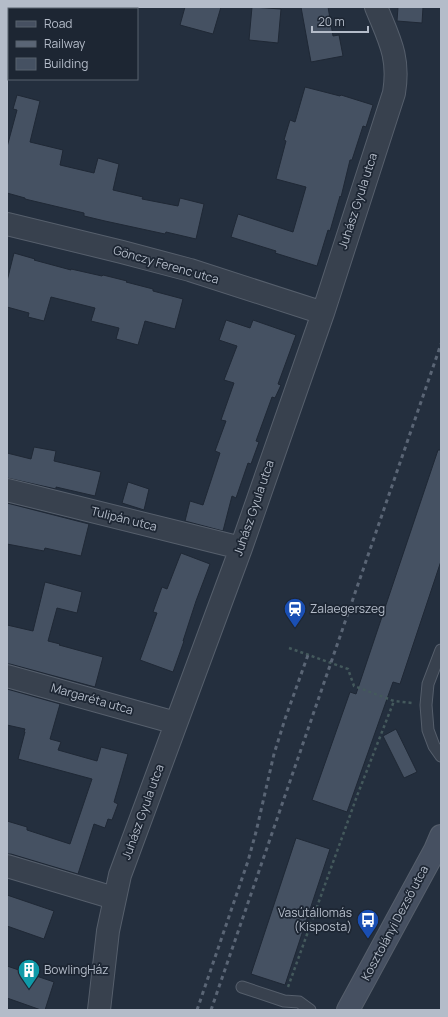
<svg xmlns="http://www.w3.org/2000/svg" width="448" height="1017" viewBox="0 0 448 1017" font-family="Manrope,sans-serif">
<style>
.building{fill:#455162;stroke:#1f2835}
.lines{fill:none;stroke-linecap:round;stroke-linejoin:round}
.service-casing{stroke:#565f6c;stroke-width:13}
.minor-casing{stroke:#565f6c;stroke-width:24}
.secondary-casing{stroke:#565f6c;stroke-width:24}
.path{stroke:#44595c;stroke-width:2.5;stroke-dasharray:3 3;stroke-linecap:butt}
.service{stroke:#38414e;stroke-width:11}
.minor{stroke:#38414e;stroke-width:22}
.secondary{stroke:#465061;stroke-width:22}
.rail{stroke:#5a6575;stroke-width:3;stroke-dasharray:4 4;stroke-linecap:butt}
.labels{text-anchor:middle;stroke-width:3.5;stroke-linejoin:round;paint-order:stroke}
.street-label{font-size:12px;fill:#b4bcc9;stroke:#1d2633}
.poi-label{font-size:12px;fill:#b4bcc9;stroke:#1d2633;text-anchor:start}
</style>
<rect width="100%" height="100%" fill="#242f3e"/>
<!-- building -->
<path class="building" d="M185,7H221L213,34L180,25Z
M252,7L281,9L278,43L249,40Z
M301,7H328L333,36L339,35L343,56L311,62Z
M398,7H423L422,23L397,21Z
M305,87L340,96L341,95L373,105L366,127L363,126L352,160H350L341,197L340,196L330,231L328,230L317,266L275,253L276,251L231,237L238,214L293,232L306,187L276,179L286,141L284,140L290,120L295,122Z
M17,95L40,101L30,142L63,150L60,165L94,173L98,158L119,164L113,190L143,197L142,199L178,206L180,198L204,204L196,239L166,232L165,234L105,221L84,216V213L25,199V198L7,193V147L17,110L13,109Z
M14,253L35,259L34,260L71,270V269L102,276L103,275L127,281L126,282L153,289V291L183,299L175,329L145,321L138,345L116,339L119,328L91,321L95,308L51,297L44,321L28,317L29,313L7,307V281Z
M226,320L250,328L253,320L296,335L278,384L281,385L275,398L272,397L256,441L259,442L251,464L248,463L236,498L232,496L223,531L185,521L190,501L203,505L220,453L215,451L226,421L221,420L234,383L224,380L237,346L219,340Z
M34,447L56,451L54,461L101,472L95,496L56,487V489L7,478V453L31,459Z
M438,450H441V561L400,684L393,682L347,812L312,800L350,692L356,694Z
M128,482L149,489L144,510L122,503Z
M7,503L89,524L81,556L45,548L44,551L7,544Z
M181,553L210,564L196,601L183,641H184L173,672L140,660L157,613L153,612L162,587L167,589Z
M45,582L82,592L77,613L57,608L48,641L60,644L59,645L103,657L95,687L10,664H7V625L33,631Z
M7,689L60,704L50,739L61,742L58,750L97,761L101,747L128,754L114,802L118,804L112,820L108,819L105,828L94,824L78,874L11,854H7V821L27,827V830L70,844L92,779L18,759L25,732H24L25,729L7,725Z
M396,729L417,772L404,778L383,736Z
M296,838L330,849L285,985L251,974Z
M7,895L54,911L44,939L7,926Z
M7,966L54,982L45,1010H41L7,998Z"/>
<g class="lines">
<!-- service casing -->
<g class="service-casing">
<path id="service" d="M441,650L428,684L426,705L428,730L434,746L441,756
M242,987L284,1001L299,1002L310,1010"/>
</g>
<!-- minor casing -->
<g class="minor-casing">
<path id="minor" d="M7,224L122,252L190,270L323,313
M7,490L241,548
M7,676L176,723
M7,866L114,898
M99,1010L108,931L120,875L241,548L323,313L394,93C400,57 389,39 376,7"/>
</g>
<!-- secondary casing -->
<g class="secondary-casing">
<path id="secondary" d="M348,1010L435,850L441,836"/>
</g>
<!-- path -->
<path class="path" d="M289,648L348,669L354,686L394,701L412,703
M288,987L357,796L394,701"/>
<!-- service -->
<use href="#service" class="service"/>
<!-- minor -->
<use href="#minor" class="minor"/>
<!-- secondary -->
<use href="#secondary" class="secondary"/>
<!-- rail -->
<path class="rail" d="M197,1010L248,861L256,832L274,754L285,719L308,655
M211,1010L441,344"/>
</g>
<!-- icons -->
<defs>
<g id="station-pin" transform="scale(1.15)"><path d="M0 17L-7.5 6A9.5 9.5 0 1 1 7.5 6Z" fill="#1a4fb4" stroke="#1d2633"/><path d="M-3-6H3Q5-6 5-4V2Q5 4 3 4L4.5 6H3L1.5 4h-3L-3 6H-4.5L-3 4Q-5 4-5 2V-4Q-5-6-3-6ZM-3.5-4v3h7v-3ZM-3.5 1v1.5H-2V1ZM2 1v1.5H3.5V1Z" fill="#fff"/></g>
<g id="bus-pin" transform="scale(1.15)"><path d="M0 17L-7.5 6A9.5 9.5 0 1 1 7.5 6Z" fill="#1a4fb4" stroke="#1d2633"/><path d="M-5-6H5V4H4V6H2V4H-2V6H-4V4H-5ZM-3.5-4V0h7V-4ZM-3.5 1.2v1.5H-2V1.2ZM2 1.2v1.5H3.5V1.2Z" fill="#fff"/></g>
<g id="building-pin" transform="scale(1.15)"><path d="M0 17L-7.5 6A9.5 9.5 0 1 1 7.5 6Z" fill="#0f9aa8" stroke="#1d2633"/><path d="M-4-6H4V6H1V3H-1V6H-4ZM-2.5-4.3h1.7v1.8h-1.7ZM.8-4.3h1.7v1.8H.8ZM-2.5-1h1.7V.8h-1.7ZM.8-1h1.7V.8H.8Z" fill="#fff"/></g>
</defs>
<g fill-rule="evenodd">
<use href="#station-pin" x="295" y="609"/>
<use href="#bus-pin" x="368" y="920"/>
<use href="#building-pin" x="29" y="970"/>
</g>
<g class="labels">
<!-- street labels -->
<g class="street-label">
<text transform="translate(358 201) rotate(-72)" y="4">Juhász Gyula utca</text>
<text transform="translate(166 265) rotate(16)" y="4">Gönczy Ferenc utca</text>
<text transform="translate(254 508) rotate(-71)" y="4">Juhász Gyula utca</text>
<text transform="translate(124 519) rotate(14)" y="4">Tulipán utca</text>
<text transform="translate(92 699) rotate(16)" y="4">Margaréta utca</text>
<text transform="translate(143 812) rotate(-70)" y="4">Juhász Gyula utca</text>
<text transform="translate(395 923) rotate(-62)" y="4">Kosztolányi Dezső utca</text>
</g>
<!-- poi labels -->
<g class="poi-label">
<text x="310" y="613">Zalaegerszeg</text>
<text x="352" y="917" text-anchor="end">Vasútállomás<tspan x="352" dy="14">(Kisposta)</tspan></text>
<text x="44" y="974">BowlingHáz</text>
</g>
</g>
<!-- border -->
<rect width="448" height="1017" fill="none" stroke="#b4bcc9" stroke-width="16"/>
<!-- legend -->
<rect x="8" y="8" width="130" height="72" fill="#1d2633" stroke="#59626f"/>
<rect x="16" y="21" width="20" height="6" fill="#465061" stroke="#59626f"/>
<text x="44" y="28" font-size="12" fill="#b4bcc9">Road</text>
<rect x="16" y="41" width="20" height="6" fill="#5a6575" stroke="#59626f"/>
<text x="44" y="48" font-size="12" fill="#b4bcc9">Railway</text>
<rect x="16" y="58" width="20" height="12" fill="#455162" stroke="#59626f"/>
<text x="44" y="68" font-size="12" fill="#b4bcc9">Building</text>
<!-- scale -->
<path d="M312 26v6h56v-6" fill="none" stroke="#b4bcc9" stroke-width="2"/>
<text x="318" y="26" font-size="12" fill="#b4bcc9" stroke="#1d2633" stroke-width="3" paint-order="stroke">20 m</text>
</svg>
